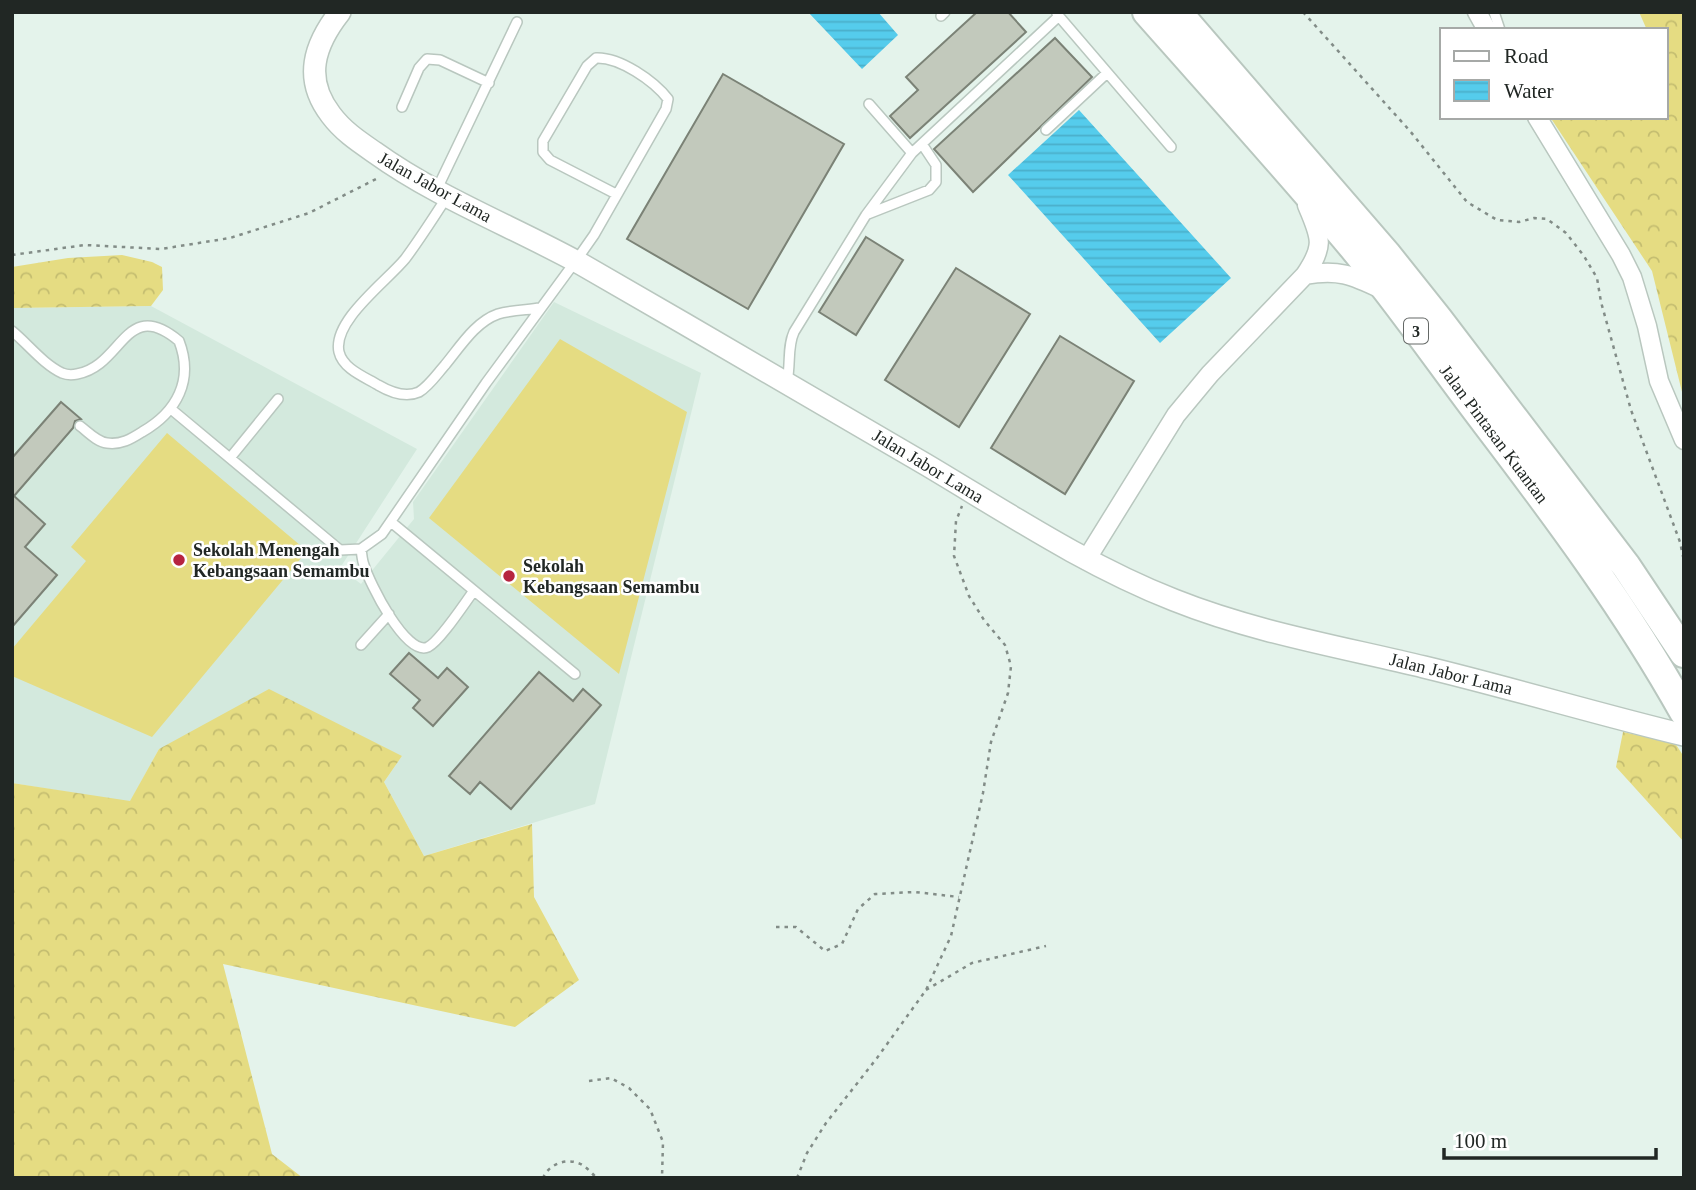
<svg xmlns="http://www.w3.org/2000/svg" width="1696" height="1190" viewBox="0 0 1696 1190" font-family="'Times New Roman',serif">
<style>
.built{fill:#d3e9dd}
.forest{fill:url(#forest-crowns)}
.garden{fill:#e5dc82}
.water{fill:url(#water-rules)}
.building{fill:#c2c9bc;stroke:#7b8276;stroke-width:2}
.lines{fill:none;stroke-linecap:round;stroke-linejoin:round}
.service-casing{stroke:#b9c7bf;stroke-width:12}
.minor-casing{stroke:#b9c7bf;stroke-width:21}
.tertiary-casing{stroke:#b9c7bf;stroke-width:24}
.trunk-casing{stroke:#b9c7bf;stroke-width:32}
.path{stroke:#828c87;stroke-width:2.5;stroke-dasharray:3.5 5;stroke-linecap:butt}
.service{stroke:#fff;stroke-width:9}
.minor{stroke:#fff;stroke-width:18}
.tertiary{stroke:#fff;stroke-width:21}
.trunk{stroke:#fff;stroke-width:28}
.poi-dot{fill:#b62440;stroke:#fff;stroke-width:2.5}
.labels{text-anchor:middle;stroke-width:5;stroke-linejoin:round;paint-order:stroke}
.shield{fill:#fff;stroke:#646866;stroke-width:2}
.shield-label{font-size:16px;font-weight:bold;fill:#212724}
.street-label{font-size:18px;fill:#212724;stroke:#fff}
.poi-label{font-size:18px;font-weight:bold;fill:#212724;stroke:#fff;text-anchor:start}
</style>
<defs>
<pattern id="forest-crowns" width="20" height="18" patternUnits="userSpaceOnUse" patternTransform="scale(1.75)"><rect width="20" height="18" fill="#e5dc82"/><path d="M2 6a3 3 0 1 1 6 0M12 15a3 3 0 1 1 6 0" fill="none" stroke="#c4bd70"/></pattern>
<pattern id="water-rules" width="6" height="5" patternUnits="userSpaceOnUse" patternTransform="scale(1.75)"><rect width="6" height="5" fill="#55ccec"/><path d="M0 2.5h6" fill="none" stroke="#4aafca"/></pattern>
</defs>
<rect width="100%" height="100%" fill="#e4f3eb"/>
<!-- built -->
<path class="built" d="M554,302L701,373L595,804L424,856L384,782L402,756L159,749L130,802L12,783V308L151,306L417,449L340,568L361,584L414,519L413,502Z"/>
<!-- forest -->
<path class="forest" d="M1639,12H1684V400L1652,271L1550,117H1666V30H1647Z
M122,255L152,262L162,267L163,290L151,306L12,308V267L68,258Z
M269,689L402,756L384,782L424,856L532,824L534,897L579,980L515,1027L223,964L272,1154L303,1178H12V783L130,801L159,749Z
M1623,732L1675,743L1684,757V842L1616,767Z"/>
<!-- garden -->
<path class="garden" d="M560,339L687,412L619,674L429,518Z
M167,433L307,551L152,737L12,676V649L86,561L71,547Z"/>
<!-- water -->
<path class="water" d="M808,12H878L898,35L862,69Z
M1079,110L1231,278L1160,343L1008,175Z"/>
<!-- building -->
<path class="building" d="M977,12H1008L1026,32L910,138L890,116L918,90L906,77Z
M1055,38L1092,77L973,192L934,149Z
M723,74L844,144L748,309L627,239Z
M866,237L903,260L856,335L819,312Z
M956,268L1030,314L959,427L885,380Z
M1060,336L1134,381L1065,494L991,448Z
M61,402L81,419L75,421L73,428L14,496L45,524L25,547L57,575L12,627V458Z
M409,653L438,678L447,668L468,687L433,726L413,708L420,700L390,674Z
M539,672L573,701L583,689L601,705L511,809L480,782L470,794L449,776Z"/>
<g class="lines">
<!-- service casing -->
<g class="service-casing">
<path id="service" d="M1494,12L1500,30
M1057,14L1171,147
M941,16L945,12
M869,104L912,153
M402,107L419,68L427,59L440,60L489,83
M1046,130L1107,73
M436,191L517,22
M447,197C433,218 420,239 405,259C387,281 332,321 339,352C343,369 365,377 378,385C390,392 406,398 419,392C429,386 437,374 445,365C460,347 475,322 498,314C511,310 527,310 540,308
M868,214L929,190L936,182V165L922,144
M12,331C28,344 43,364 62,373C67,375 72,375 77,374C123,366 125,296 179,341C194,380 177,412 142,432C131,439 121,445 107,443C97,442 88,432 80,426
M787,381C791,364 787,347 794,332L866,215L912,153L1059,16
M171,409L340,550L361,549L382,534L486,383L580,255L594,235L666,109L668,99C654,81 620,57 596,58L587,66L543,141V152L550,160L616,194
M230,458L278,399
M391,522L575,674
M361,549C362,555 362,560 364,565C369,582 406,657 428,647C440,641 464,604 473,592
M361,645L389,614"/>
</g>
<!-- minor casing -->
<g class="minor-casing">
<path id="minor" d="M1477,12L1487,30
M1537,117L1621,255L1632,277L1647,326L1659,381L1684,440
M1305,275C1338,269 1352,275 1381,289
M1086,560L1176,415L1210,374L1305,275C1326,244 1320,237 1307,205"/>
</g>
<!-- tertiary casing -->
<g class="tertiary-casing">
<path id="tertiary" d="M340,12C314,45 303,79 331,115C343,131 358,141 374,152C438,198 512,226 581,264C696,330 810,397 925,464C1006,512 1085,565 1174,600C1254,632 1341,647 1424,667C1511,688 1597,714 1684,735"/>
</g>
<!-- trunk casing -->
<g class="trunk-casing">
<path id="trunk" d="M1147,12C1216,90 1286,167 1353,247C1400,304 1442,365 1487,424C1557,516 1627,610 1684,712
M1177,12L1387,255L1438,319L1626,566L1684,653"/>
</g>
<!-- path -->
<path class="path" d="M1303,12L1410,131L1467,202L1497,220L1519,222L1534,218L1547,219L1566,233L1584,256L1597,278L1601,302L1631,410L1680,542L1684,561
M12,255L85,245L161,249L230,238L309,213L380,177
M776,927H796L825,951L842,944L858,909L875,894L915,892L959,897
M926,990L972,963L1046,946
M589,1081L611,1078L629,1088L650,1109L663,1142L662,1178
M543,1178C548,1165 565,1158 578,1163C585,1165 591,1173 597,1178
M797,1178L807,1153L826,1123L877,1058L926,990L951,936L983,793L991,742L1008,693L1011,666L1005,645L984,620L969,596L954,556L956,521L962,506"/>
<!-- service -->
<use href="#service" class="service"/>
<!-- minor -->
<use href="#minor" class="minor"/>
<!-- tertiary -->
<use href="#tertiary" class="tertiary"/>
<!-- trunk -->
<use href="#trunk" class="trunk"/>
</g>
<!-- markers -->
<g class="poi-dot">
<circle cx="179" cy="560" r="7"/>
<circle cx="509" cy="576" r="7"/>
</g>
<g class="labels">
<!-- shield labels -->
<rect class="shield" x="1404" y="318.5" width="24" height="25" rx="5"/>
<g class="shield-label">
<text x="1416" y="337">3</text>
</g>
<!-- street labels -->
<g class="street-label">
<text transform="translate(435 187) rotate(29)" y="6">Jalan Jabor Lama</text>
<text transform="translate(1494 434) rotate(53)" y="6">Jalan Pintasan Kuantan</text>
<text transform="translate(928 466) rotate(31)" y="6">Jalan Jabor Lama</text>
<text transform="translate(1451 674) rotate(14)" y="6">Jalan Jabor Lama</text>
</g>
<!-- poi labels -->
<g class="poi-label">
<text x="193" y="556">Sekolah Menengah<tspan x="193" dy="21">Kebangsaan Semambu</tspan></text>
<text x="523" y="572">Sekolah<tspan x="523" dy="21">Kebangsaan Semambu</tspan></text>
</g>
</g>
<!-- border -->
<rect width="1696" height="1190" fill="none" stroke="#212724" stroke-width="28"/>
<!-- legend -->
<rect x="1440" y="28" width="228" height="91" fill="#ffffff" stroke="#a6a9a7" stroke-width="2"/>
<rect x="1454" y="51" width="35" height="10" fill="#ffffff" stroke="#a6a9a7" stroke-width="2"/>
<text x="1504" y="63" font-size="21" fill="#212724">Road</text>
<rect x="1454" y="80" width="35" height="21" fill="url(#water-rules)" stroke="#a6a9a7" stroke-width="2"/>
<text x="1504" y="98" font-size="21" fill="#212724">Water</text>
<!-- scale -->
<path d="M1444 1148v10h212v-10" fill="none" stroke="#212724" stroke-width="3.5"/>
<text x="1454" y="1148" font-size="21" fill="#212724" stroke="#ffffff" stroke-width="5" paint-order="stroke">100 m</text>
</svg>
